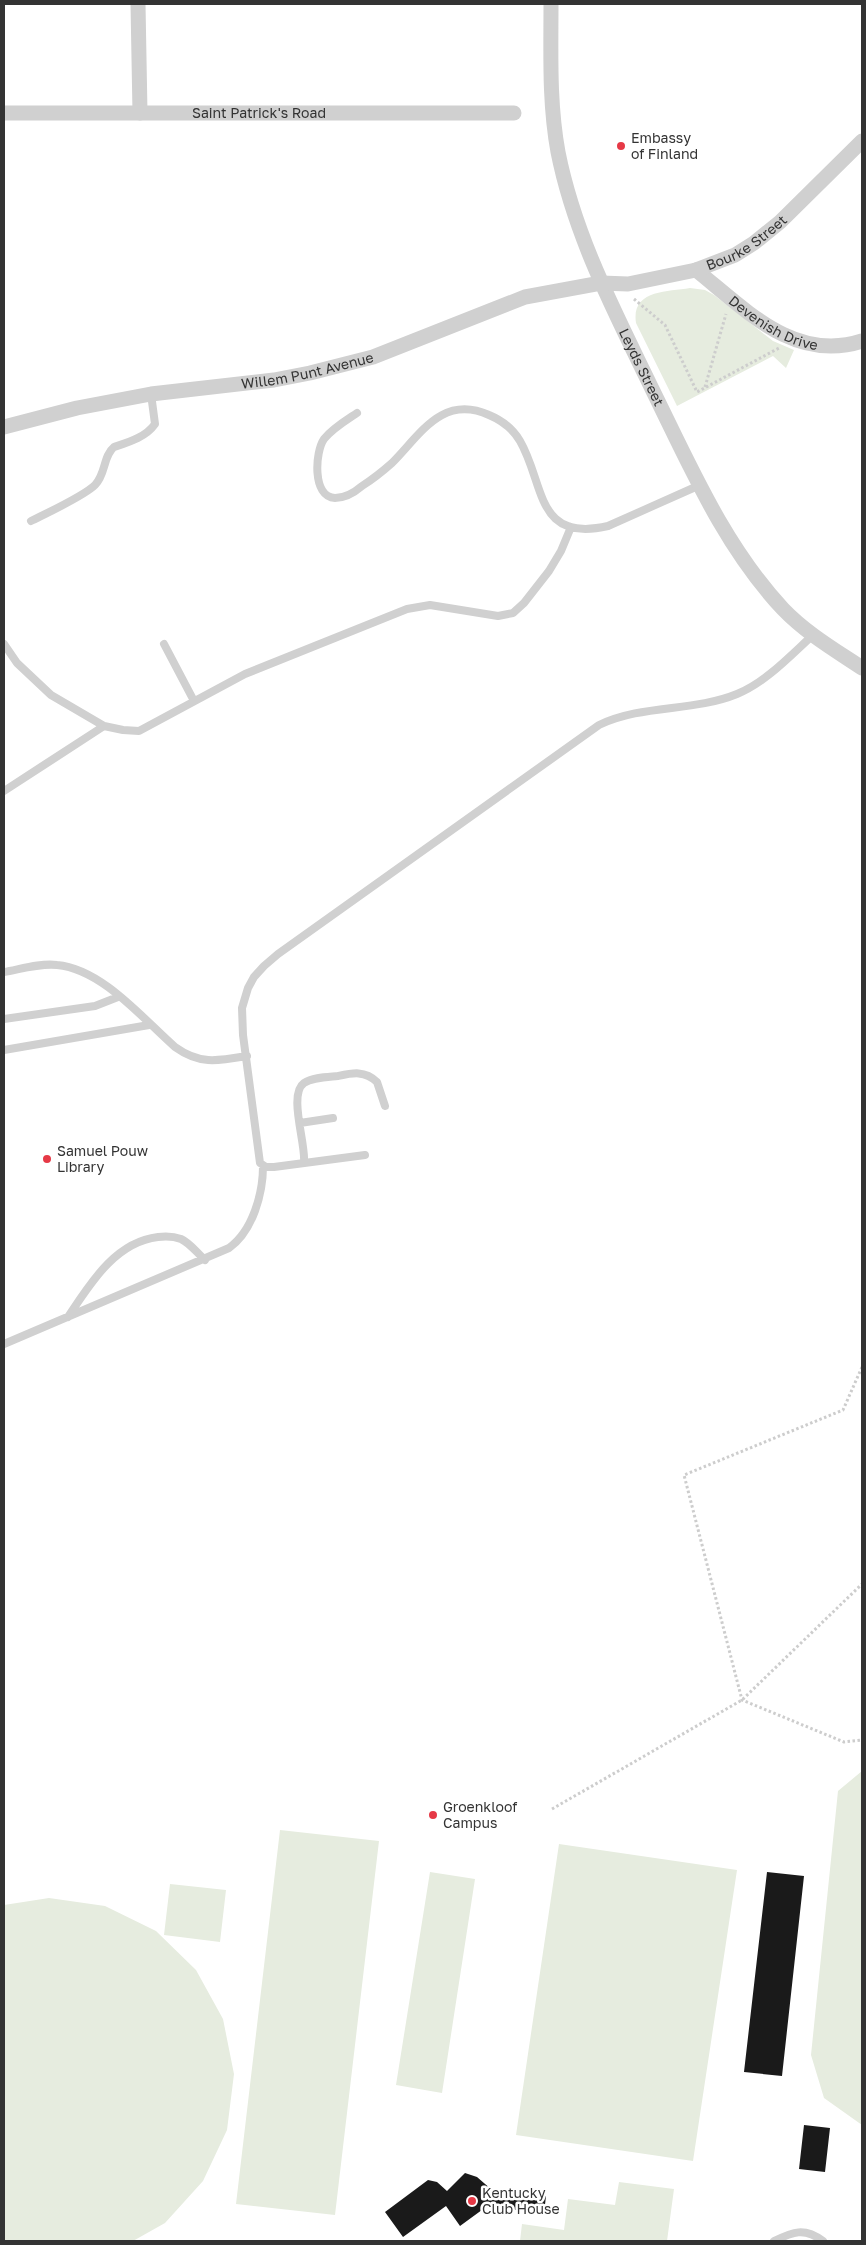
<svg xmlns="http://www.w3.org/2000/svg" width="866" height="2245" viewBox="0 0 866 2245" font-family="'Golos Text',sans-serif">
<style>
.green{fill:#e6ecdf}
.building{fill:#1a1a1a}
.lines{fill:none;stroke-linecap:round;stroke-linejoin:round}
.path{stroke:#cdcdcd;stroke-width:3;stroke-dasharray:2.5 2.5;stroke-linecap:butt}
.lane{stroke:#d0d0d0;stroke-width:8}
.street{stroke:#d0d0d0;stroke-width:15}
.poi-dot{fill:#e63946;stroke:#fff;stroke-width:2}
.labels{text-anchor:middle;stroke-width:5;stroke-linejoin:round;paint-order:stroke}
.street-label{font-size:14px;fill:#333;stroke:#fff}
.poi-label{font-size:14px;fill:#333;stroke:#fff;text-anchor:start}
</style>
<rect width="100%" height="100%" fill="#fff"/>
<!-- green -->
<path class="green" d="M690,288L705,290L714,295L773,341L794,350L786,368L773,356L677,406L636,323C631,290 666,292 690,288Z
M862,1771V2125L824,2098L811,2055L838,1791Z
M280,1830L379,1841L335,2215L236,2204Z
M559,1844L737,1870L693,2161L516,2135Z
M430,1872L475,1879L442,2093L396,2085Z
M170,1884L226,1890L220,1942L164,1935Z
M49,1898L105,1906L156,1931L196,1970L223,2019L234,2074L227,2130L203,2181L165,2223L133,2241H4V1905Z
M619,2182L674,2189L667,2241H520L522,2224L564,2230L568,2199L615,2205Z"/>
<!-- building -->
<path class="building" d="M767,1872L804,1876L782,2076L744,2072Z
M804,2125L830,2128L825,2172L799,2169Z
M465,2173L477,2177L492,2190L546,2196L544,2213L486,2207L460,2226L446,2206L403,2237L385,2212L428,2180L437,2182L447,2191Z"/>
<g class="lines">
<!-- path -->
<path class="path" d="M634,299L665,325L697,392L779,348
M705,387L726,314
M862,1367L843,1410L684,1475L742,1700L844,1742L862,1740
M552,1809L742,1700L862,1584"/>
<!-- lane -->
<path class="lane" d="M357,413C345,421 333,428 324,439C315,452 312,497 335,498C345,498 355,492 362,486C373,479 383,471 392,463C420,435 442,394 489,415C501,420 513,429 520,441C545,484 535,543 608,526L700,485
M31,521C47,513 84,496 95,485C106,474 103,456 114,447C129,442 146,437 155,424L151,394
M4,644L17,663L51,695L104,726L123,730L139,731L245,674L407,609L430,605L498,616L513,613L524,603L549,571L561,551L571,527
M164,644L194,701
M4,791L104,726
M4,972C21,969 40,963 57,965C102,969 143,1019 175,1047C200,1065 218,1061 247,1056
M4,1019L95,1006L118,997
M4,1050L149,1025
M300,1123L333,1118
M365,1155L274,1167H266L260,1163L243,1035L242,1008L248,988L254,977L264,966L278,954L599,725C643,704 693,712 737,694C766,682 790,656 813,635
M304,1162C306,1144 288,1094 304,1083C313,1077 327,1077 338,1076C352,1073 365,1070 377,1082L385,1106
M68,1317C90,1284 115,1242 158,1237C166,1236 173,1236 181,1239C190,1243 197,1253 205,1260
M4,1344L229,1248C253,1231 263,1193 263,1166
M774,2241C793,2232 804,2227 823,2241"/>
<!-- street -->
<g class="street">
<path d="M138,4L140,113"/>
<path id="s1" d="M551,4C551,54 549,103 558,152C575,238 617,316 654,393C691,468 725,547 783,609C806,633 835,650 862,668"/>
<path id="s2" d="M4,113H514"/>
<path id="s3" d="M696,270C745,309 794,363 862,341"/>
<path id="s4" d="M4,427L77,408L151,394L274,380L310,373L373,357L525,297L601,283L628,284L696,270L735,255L754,243L780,222L862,141"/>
</g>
</g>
<!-- markers -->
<g class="poi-dot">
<circle cx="621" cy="146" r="5"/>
<circle cx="47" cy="1159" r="5"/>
<circle cx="433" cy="1815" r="5"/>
<circle cx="472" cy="2201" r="5"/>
</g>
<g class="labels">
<!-- street labels -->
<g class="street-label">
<text dy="5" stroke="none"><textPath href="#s2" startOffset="255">Saint Patrick's Road</textPath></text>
<text dy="5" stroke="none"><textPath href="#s4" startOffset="771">Bourke Street</textPath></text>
<text dy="5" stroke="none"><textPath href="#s3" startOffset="95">Devenish Drive</textPath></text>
<text dy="5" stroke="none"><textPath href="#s1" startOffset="380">Leyds Street</textPath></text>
<text dy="5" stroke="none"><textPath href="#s4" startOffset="309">Willem Punt Avenue</textPath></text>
</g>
<!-- poi labels -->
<g class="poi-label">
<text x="631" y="143">Embassy<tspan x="631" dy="16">of Finland</tspan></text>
<text x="57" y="1156">Samuel Pouw<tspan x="57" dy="16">Library</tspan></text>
<text x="443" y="1812">Groenkloof<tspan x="443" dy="16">Campus</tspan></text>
<text x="482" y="2198">Kentucky<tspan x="482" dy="16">Club House</tspan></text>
</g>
</g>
<!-- border -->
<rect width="866" height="2245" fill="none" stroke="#333333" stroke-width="10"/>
</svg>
